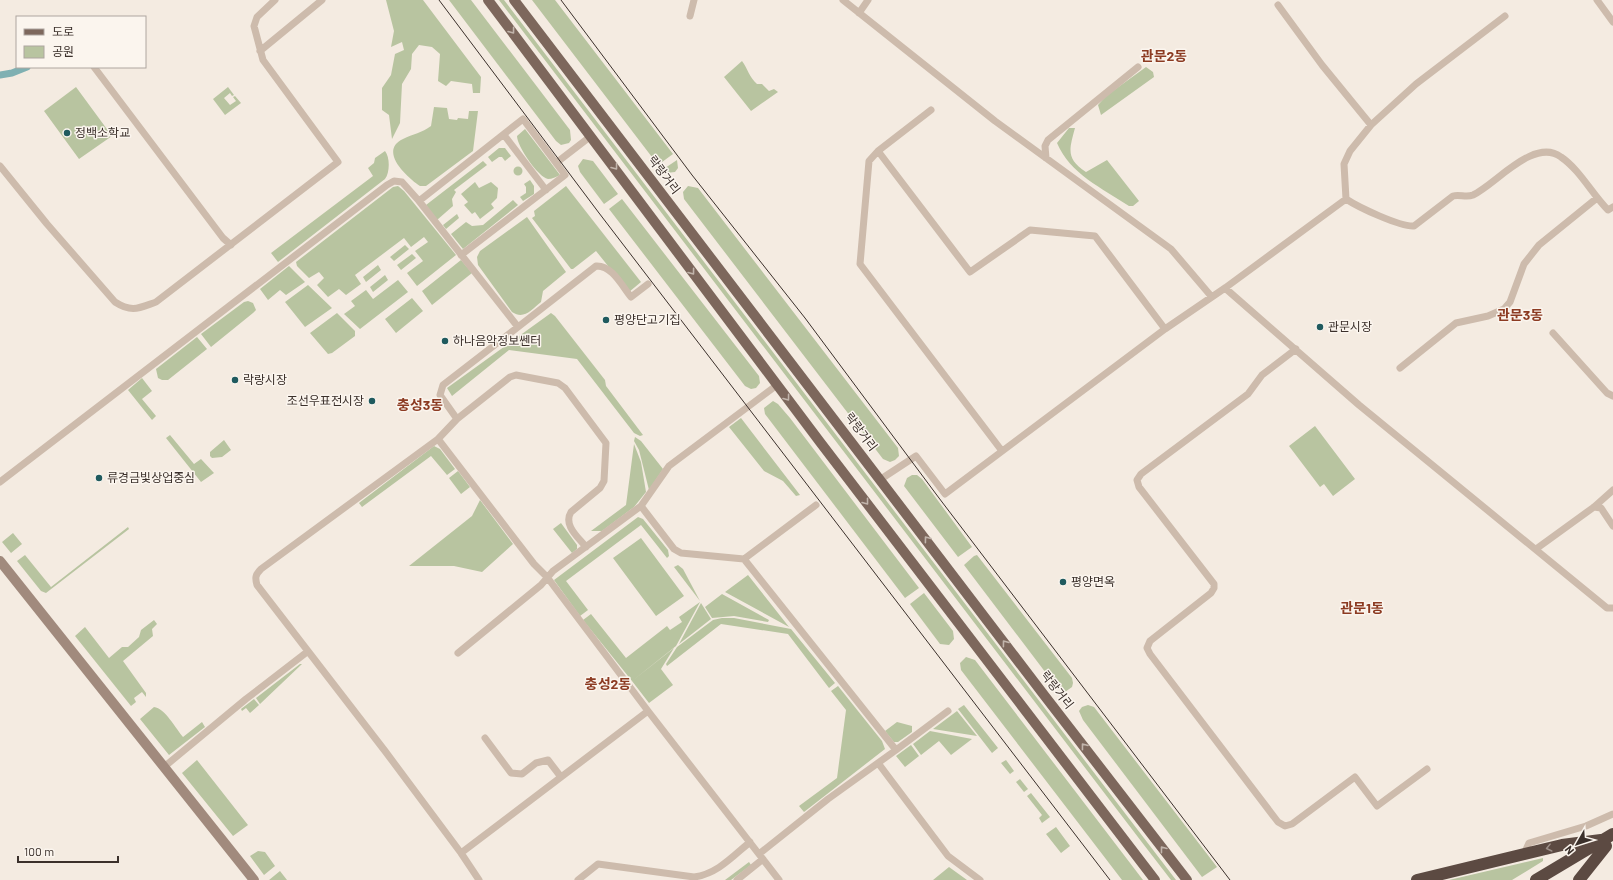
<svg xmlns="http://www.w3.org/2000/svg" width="1613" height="880" viewBox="0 0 1613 880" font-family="Barlow,'Noto Sans KR',sans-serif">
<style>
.green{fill:#b8c4a0}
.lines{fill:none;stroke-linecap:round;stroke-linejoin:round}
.canal{stroke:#7fb0b2;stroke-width:7}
.street{stroke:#cdbbac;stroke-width:7}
.secondary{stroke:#a18a7d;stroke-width:10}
.primary{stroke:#7d675c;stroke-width:10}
.highway{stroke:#5c4a42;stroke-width:12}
.tram{stroke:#3b302b;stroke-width:1}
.oneway{stroke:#c2b5ac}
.oneway2{stroke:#9c8e87}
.poi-dot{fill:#1f5a5e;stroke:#fbf5ee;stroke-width:1.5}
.labels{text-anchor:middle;stroke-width:3;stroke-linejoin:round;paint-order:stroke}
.poi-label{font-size:12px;fill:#3b302b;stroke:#fbf5ee;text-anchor:start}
.street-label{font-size:12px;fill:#3b302b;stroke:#fbf5ee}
.quarter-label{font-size:14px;font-weight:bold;fill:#8c3b22;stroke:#fbf5ee}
</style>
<rect width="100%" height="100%" fill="#f4ebe1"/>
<!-- green -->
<path class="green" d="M386,0H423L481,77L480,93H473L472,84L451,81L446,86L438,81L440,54L432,47L419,45L412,54L411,69L402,84L400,123L392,139L389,115L382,110V88L391,75L395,54L404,50L402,42L391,47L394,31Z
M449,0H471L570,130L571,140L569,143L561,145L556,141Z
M499,0H504L1176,880H1171L1144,845Z
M532,0H555L673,154L658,165Z
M742,61C748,69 749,77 757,84H762L769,91L774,89L778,92L751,111L724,77Z
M1146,67L1153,72L1154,77L1101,115L1098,105L1106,96Z
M76,87L112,136L79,159L44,111Z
M228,87L234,95L232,96L230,93L224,98L230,105L236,101L233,97L235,96L241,103L225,115L213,99Z
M434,107L447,108L449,119L457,120L458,118L468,119L469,111H478L473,151L426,186H420C407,177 378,151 403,139C413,134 422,133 431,126Z
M1069,128H1075C1069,150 1066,159 1086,172L1107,160L1139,201L1133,206H1129C1102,188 1070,174 1057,143Z
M525,129L560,175C556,177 552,179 548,179C538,177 517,146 517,136Z
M499,148H505L511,156L505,161L502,157H499L492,162L488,157Z
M385,151C390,157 390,172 385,179L278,262L271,253L373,176L368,168L374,163L375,158Z
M583,159L593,161L618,194L604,204L580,172L578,166Z
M677,160L678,168L675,172L666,173L662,170Z
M483,161L487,165L454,190L456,192L452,199L453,206L437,220L426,205Z
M513.5 171a4.5 4.5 0 1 1 9 0a4.5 4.5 0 1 1-9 0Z
M530,180L534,186V194L523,201L520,197L526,193V187L524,184Z
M475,182L479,188L491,182L498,188L497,198L491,204L494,208L480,219L475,212L472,214L464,205L468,202L461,194Z
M398,186L404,191L456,255L417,286L407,273L423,261L415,251L428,242L424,237L411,247L404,238L355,275L361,284L346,295L339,289L328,297L317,285L324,278L319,272L309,278L297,266L296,262L393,187Z
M566,186L641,282L629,292L596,251L573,269H571L532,218L535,216L534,211Z
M688,186L698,188L898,448L899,456L895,460L890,462L883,459L684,199L683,192Z
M622,199L759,376L760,383L756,388L751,389L745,386L609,209Z
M513,200L518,205L463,249L451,234L466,222L472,226L483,225Z
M457,214L459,218L446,229L443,225Z
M527,217L566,272L543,291L541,302C531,310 524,320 512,312L478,265L477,257L480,251Z
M405,245L409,249L394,261L390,257Z
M412,254L416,258L401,270L397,265Z
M461,260L472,273L432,305L422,291Z
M378,265L381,270L366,282L363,277Z
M289,266L305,282L286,295L280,290L268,300L260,289Z
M385,275L388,280L373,292L370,287Z
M398,280L408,292L360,329L344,314L355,306L351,301L366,290L373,299Z
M308,285L332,308L305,327L285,302Z
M412,298L423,311L396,333L385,319Z
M248,301L253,303L256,310L253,313L211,347L201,334L244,302Z
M337,313L355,331V336L332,353L328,354L310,333Z
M551,313L555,316L605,380L606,386L643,435L640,436L634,433L577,359L509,350L452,396L447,388Z
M197,337L207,349L168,380H162L158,378L156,369Z
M142,378L152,391L142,399L156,416L152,420L128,390Z
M773,401L778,404L790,418L919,588L905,598L765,414L764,408Z
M741,418L800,495L796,496L783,481L764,471L729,427Z
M1315,426L1355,479L1333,496L1324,484L1320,487L1289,446Z
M170,435L194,464L201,459L214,473L201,482L166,438Z
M635,437L641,441L663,469L649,490L639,450L634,441Z
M224,440L231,450L222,457L212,458L210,456V452Z
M634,444L641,462L646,492L634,507L602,531H591L626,505Z
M434,446L440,449L455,469L447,475L431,456L362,507L359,503Z
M458,471L470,487L461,494L449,478Z
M912,475H917L922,479L972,547L958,557L904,486L907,478Z
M480,500L513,544L482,572L454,566H409L472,516Z
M638,517L643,519L668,550L669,556L667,558L641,525L566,581L588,610L580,616L554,580Z
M561,523L577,545V549L572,553L553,529Z
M128,527L129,529L46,593L41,591L17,561L25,555L51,587Z
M13,533L22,544L11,553L2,542Z
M641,538L684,596L656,616L613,558Z
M977,555L1072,678L1073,683L1072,687L1065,692L1058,689L964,565L974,556Z
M678,565L683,569L700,601L674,567Z
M748,575L789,627L725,592Z
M924,593L953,631L954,639L949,645L940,644L910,604Z
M722,594L769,620L768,622L734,616L712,618L705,607Z
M700,602L676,646L632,681L583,620L591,614L626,658L667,626L670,630L682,622L679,617Z
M701,603L711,619L679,644Z
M722,618H734L791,629L835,683L829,688L788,634L721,624L667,666L666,664L677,647L713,620Z
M154,620L157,624L152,629L153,636L123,661L146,693V697L142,692L134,698L136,702L131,706L75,636L85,627L109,658L122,647H128L139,637L141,630Z
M674,648L661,669L673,685L649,703L632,681Z
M966,657L975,660L1143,880H1122L961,670L960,663Z
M300,664H302L260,704L256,698Z
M838,686L882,741L885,749L804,812L799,806L837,778L846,710L831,691Z
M254,699L259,705L250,713L246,708L242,711L241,709Z
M964,705L998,748L992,753L958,709Z
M1088,705L1094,707L1217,867L1202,877L1083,720L1079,711L1082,707Z
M154,707C165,708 176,729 183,737L202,722L205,727L169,755L140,719Z
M957,711L977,736L933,729Z
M897,722L912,726V732L898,742H894L885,731Z
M930,731L972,739L951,755L939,741L921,755L913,744Z
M911,745L919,756L905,767L896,756Z
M197,760L248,825L233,836L182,773Z
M1006,760L1014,771L1010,774L1001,763Z
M1020,779L1028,789L1024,792L1016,782Z
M1031,793L1050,817L1042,823L1039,818L1042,815L1027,796Z
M1056,827L1070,846L1061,853L1046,834Z
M258,851L265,852L275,866L264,875L250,856Z
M1543,858V861L1512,880H1449Z
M749,862L751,865L731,880H725Z
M949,867L967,880H933Z
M280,871L287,880H269Z"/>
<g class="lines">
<!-- canal -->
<path class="canal" d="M0,75L12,73L27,67"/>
<!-- street -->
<path class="street" d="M843,0L995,121L1171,249L1211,296
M1597,0L1613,22
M1278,5L1322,65L1371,125
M859,13L868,0
M690,16L694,0
M260,51L322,0
M94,67L223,238L231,245
M931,110L878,151L869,161L860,264L1002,451
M504,135L546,190
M878,151L970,272L1030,230L1095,236L1165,329
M1046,158L1045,146L1048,140L1138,67
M556,163L591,136
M0,166L47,224L115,302C132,313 139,308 156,302L338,162L263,60L254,26L257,17L275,0
M1346,199C1358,207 1400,227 1414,226L1453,196C1460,194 1466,198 1473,195C1496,184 1534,137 1561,157C1580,170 1592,194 1608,210L1613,207
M419,201L518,327L596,266C612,265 622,286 631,297L648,284
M1225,288L1359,405L1607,608H1613
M518,327L443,385L440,395L457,419L438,439L534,564L547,577L648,711L779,880
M1553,333L1607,393L1613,396
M1296,349L1262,375L1248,394L1141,474L1137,480L1139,487L1214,584V588L1211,593L1150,641L1147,648L1150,654L1278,822L1285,826L1292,824L1355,777L1377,806L1427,769
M1400,368L1456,323L1488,316L1504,309L1510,302L1524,264L1539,245L1597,198
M457,419L510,377L516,375L558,383L565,388L606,443L604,481L600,488L571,512C563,525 578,537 586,547
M438,439L261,569C255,575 255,578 257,585L385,751L461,853L648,711
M881,479L916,456L945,494L1165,329L1225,288L1346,199L1344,164L1350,151L1371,125L1416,84L1505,16
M0,482L387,185L394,181L402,182L419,201L523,119L565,175L461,255
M641,506L674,549L681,553L744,559L896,750L828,799L759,854
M1594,507L1601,508L1613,526
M1536,549L1594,507L1613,490
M744,559L816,505
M458,653L541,585L553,571L641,506L669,466L777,385
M485,738L511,773L522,774L536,763L548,760L561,777
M896,750L948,711
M878,763L948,856L980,880
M164,767L246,699L307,652
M461,853L479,880
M1524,854L1529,843L1586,826L1613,814
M578,880L598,864L694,877C717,874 732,857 750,842
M737,880L763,859"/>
<!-- secondary -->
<path class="secondary" d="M0,561L254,880"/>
<!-- primary -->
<path class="primary" d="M488,0L820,442L1155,880
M514,0L1044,695L1187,880"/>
<!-- highway -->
<path class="highway" d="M1417,880L1562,845L1601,840
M1536,880L1613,834
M1579,880L1606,846"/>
<!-- tram -->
<path class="tram" d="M439,0L599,213L1110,880
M561,0L692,175L805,318L939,498L1230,880"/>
</g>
<!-- one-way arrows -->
<defs><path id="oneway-chevron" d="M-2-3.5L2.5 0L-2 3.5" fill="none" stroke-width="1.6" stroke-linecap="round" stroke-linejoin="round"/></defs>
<g class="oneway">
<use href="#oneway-chevron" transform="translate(512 31) rotate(53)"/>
<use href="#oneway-chevron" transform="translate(615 167) rotate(53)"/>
<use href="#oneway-chevron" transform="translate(692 272) rotate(53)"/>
<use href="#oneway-chevron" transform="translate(787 398) rotate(53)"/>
<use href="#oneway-chevron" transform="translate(866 502) rotate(52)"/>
<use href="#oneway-chevron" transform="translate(927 539) rotate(-127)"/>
<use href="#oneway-chevron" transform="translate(1005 643) rotate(-127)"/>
<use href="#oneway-chevron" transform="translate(1084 746) rotate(-128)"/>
<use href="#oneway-chevron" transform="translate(1163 849) rotate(-128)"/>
</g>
<use class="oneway2" href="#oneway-chevron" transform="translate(1549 848) rotate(166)"/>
<!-- markers -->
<g class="poi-dot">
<circle cx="67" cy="133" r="4"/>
<circle cx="606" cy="320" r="4"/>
<circle cx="1320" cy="327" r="4"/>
<circle cx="445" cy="341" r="4"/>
<circle cx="235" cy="380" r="4"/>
<circle cx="372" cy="401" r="4"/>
<circle cx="99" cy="478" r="4"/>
<circle cx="1063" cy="582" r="4"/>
</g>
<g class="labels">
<!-- poi labels -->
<g class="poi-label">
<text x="75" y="137">정백소학교</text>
<text x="614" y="324">평양단고기집</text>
<text x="1328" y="331">관문시장</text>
<text x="453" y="345">하나음악정보쎈터</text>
<text x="243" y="384">락랑시장</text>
<text x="364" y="405" text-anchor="end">조선우표전시장</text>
<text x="107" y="482">류경금빛상업중심</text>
<text x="1071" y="586">평양면옥</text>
</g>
<!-- street labels -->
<g class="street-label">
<text transform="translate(664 175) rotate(53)" y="4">락랑거리</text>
<text transform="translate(861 432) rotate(53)" y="4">락랑거리</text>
<text transform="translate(1057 690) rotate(52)" y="4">락랑거리</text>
</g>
<!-- quarter labels -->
<g class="quarter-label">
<text x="1164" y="61">관문2동</text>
<text x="1520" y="320">관문3동</text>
<text x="420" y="410">충성3동</text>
<text x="1362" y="613">관문1동</text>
<text x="608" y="689">충성2동</text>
</g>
</g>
<!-- legend -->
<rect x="16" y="16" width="130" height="52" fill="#fbf5ee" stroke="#aea6a0"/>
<rect x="24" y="29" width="20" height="6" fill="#7d675c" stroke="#aea6a0"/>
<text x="52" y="36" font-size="12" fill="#3b302b">도로</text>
<rect x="24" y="46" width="20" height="12" fill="#b8c4a0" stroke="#aea6a0"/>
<text x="52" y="56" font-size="12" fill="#3b302b">공원</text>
<!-- north arrow -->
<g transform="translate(1577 844) rotate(231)" stroke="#fbf5ee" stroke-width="3" paint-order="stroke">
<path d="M0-3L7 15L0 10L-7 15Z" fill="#3b302b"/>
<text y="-6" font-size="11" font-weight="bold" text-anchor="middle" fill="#3b302b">N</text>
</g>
<!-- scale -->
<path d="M18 856v6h100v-6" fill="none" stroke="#3b302b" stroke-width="2"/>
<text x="24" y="856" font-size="12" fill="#3b302b" stroke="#fbf5ee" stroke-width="3" paint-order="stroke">100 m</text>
</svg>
